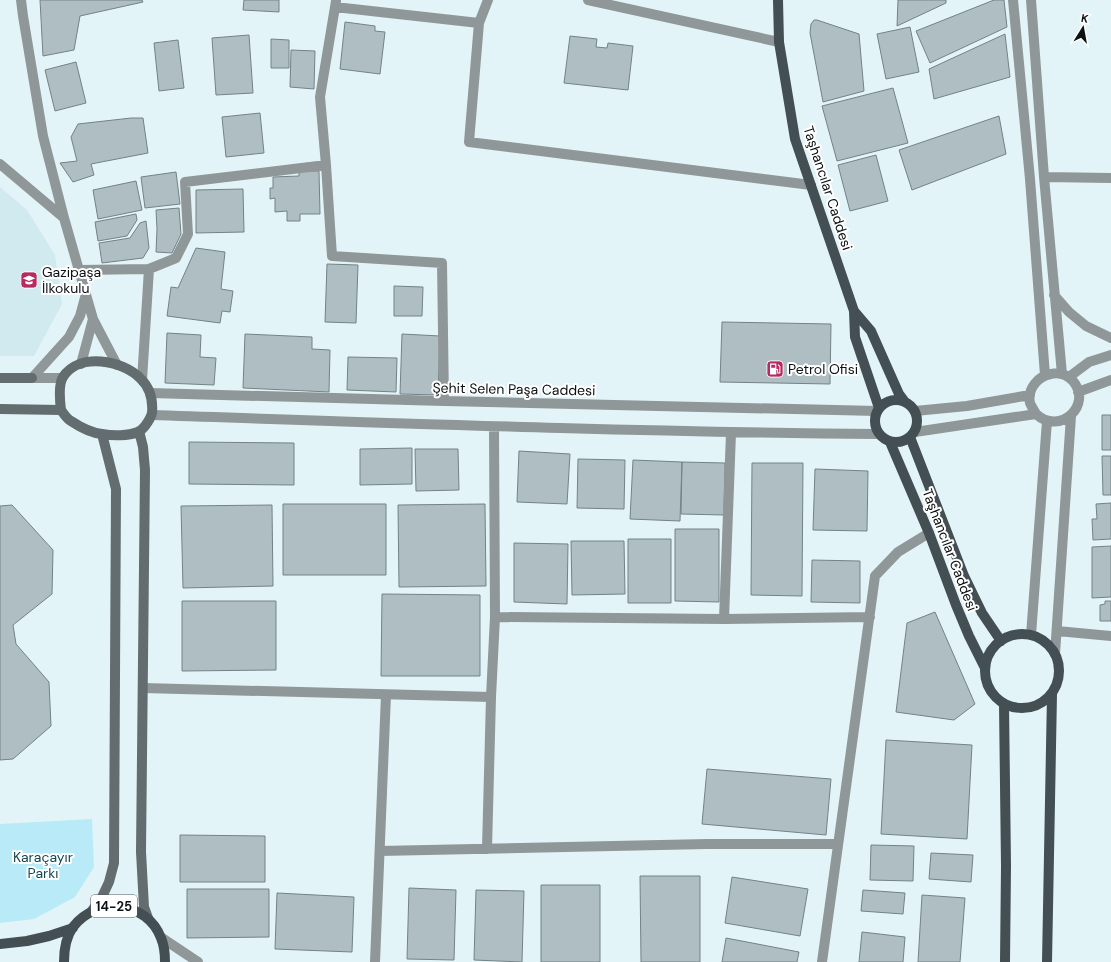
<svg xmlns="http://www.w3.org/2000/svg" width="1111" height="962" viewBox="0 0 1111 962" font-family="'DM Sans',sans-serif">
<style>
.built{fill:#d0eaf0}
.green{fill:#b8ebf7}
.building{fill:#aebec2;stroke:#738285}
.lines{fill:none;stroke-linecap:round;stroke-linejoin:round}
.service{stroke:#909799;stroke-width:10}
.minor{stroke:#909799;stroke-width:10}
.secondary{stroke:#636d6f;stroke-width:10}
.primary{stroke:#434f52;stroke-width:10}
.labels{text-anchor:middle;stroke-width:4;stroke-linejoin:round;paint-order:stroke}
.shield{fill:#fff;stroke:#55585a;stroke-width:1}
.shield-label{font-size:13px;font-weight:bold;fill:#0c1113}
.street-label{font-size:14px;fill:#0c1113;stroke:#fff}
.poi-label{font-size:14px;fill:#0c1113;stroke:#fff;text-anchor:start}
.park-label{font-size:14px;fill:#134852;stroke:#fff}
</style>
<rect width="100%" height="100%" fill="#e3f4f8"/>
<!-- built -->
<path class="built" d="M0,187L27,210L55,255L62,304L34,356H0Z"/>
<!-- green -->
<path class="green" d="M92,819L94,867L75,897L34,919L0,923V824Z"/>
<!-- building -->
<path class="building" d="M40,0H142L143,2L80,16L74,50L43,56Z
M244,0H279V12L243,10Z
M898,0H946V3L897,26Z
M994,0H1004L1007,27L930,63L916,31Z
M814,20H817L859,34L864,91L823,102L810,33L811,24Z
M345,22L375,26V31L385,32L380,74L340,69Z
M910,27L919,72L886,79L877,34Z
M1005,34L1010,77L934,99L929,69Z
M249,35L253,93L216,95L212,38Z
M570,36L597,39L596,47L607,48L608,43L633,46L628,90L564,83Z
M271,39L289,40V68H271Z
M178,40L184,88L159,91L154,43Z
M291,50L315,51L314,89L290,87Z
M76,62L86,103L55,111L45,70Z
M893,88L908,143L837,161L822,106Z
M260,113L264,153L226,157L222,117Z
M999,116L1006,154L912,190L899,150Z
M131,118H143L148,153L91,164L94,175L73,182L60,163L77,161L71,137L78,124Z
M876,155L888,201L850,211L838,165Z
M299,171H319L320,214H300V221H287V211L275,212V198L270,199V188H273V177L299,176Z
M176,172L180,204L145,208L141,177Z
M136,181L142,210L98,219L93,190Z
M243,189L244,232L196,233V190Z
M179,208L181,234L172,253L156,252L157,229L156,210Z
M136,214L137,220L127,236L98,241L95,222Z
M146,221L149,248L143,258L102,263L99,243L130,238L140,223Z
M196,248L225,252L221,289L233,291L230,312L222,311L220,323L167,316L171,287L178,288Z
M327,264L358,265L356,323L325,322Z
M394,286L423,287L422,316H394Z
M722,322L831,324L830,384L720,382Z
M167,333L201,335L200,357L216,358L214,385L165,383Z
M245,334L312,337V349L330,350L329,392L243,388Z
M402,334L440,336L438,395L400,394Z
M348,357L397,358L396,392L347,390Z
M1102,415H1111V450H1102Z
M189,442L294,443V485L189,484Z
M412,448V484L360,485V449Z
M415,449H458L459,490L416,491Z
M519,451L570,454L567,504L517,502Z
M1102,456H1111V495H1103Z
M578,459L625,460L624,509L577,508Z
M633,460L682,462L680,521L630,519Z
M682,462L725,463L724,515L681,514Z
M752,463H803L802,596L751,595Z
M815,469L868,471L867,531L813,530Z
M1111,503V539L1093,540L1092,519H1097L1096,504Z
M283,504H386V575H283Z
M485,504L486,586L399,587L398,505Z
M12,505L53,550L52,594L13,625L16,644L49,682L51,726L13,759L0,760V506Z
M272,505L273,586L183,588L181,506Z
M675,529H719V602L675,601Z
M628,539H671V603H628Z
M571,541H624L625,594L572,595Z
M514,543L568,544L567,604L514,602Z
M1111,546V597L1092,598V547Z
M812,560L860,561V603L811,602Z
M382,594L480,595V676H381Z
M182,601H276V670L182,671Z
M1105,601H1111V621H1100V605L1105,604Z
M935,612L975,704L954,720L896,712L907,623Z
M886,740L972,745L967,839L881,834Z
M707,769L831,779L826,835L702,824Z
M180,835L265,836V882H180Z
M871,845L914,846L913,881L870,880Z
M931,853L973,855L971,882L929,879Z
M640,876H700V962H641Z
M732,877L808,889L800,936L725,923Z
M541,885H600V962H541Z
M409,888L456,890L454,960L407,959Z
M187,889H269V937L187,938Z
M476,890L524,891L522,962L474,960Z
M863,890L905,893L903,914L861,911Z
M277,893L354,897L352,952L275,949Z
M922,895L965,898L960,962H918Z
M862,932L905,937L903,962H859Z
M726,938L799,952L797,962H722Z"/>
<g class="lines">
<!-- service -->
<path class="service" d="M487,849L491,697
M380,851L707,844H838
M375,962L386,695"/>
<!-- minor -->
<path class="minor" d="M21,0L23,16L43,136L64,218
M588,0L779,42
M1013,0L1030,179L1045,375
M1031,0L1044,177L1062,374
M336,1L320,97L326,165L332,256L442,263L444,401
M335,7L479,23L469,142L811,185
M479,23L488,0
M0,164L64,218L93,319L117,365
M1044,177L1111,178
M80,270L149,269L176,258L188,234L185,182L326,165
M1054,295L1069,312L1086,326L1111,338
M81,364L93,319
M1069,377L1089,362L1111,355
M32,378L69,337L80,316L86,294
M32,378H62
M142,380L149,269
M1078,392L1111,380
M150,393L444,401L877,411
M915,411L967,406L1030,395
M152,415C394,423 636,432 878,434
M915,432L1036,414C1060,436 1093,405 1073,381C1067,375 1059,372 1051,374C1038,376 1027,389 1030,403C1031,406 1034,410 1036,414
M495,617L724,619L870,617
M724,619L731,433
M1057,631L1111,636
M1031,635L1047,421
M1055,654L1071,416
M143,688L491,697L495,617L494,427
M162,938L198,962
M822,962L875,576L898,552L929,533"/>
<!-- secondary -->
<path class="secondary" d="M0,378H32
M0,409L61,410C64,414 67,419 71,421C80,427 92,433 102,434C113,436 128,436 138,432C141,431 143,428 145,426C148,422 151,417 152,413C153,401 150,388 141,379C123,360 79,352 63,377C58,385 60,402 61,410
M139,431L143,447L145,470L141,852L144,907L148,918
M91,912L102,897L109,882L114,863L116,489L102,434"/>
<!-- primary -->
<path class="primary" d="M778,0L779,42L795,139L854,311
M875 421a21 21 0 1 1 42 0a21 21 0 1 1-42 0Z
M879,408L855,337L854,311L871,331L899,394L905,402
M910,437L964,576L982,613L1001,641
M890,442L929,533L956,605L969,636L985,668
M985 671a37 37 0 1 1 74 0a37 37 0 1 1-74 0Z
M1004,704L1006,866L1005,962
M0,944L27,941L49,936L73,928
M64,962C64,950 66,937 73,927C97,896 147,901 161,938C164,945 165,954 165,962
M1047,962L1052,694"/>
</g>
<!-- icons -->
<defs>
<g id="school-square" transform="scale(0.9)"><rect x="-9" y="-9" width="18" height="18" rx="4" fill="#b72a5f" stroke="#fff"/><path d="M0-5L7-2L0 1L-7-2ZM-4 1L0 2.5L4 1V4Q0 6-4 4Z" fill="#fff"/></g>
<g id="fuel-square" transform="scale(0.9)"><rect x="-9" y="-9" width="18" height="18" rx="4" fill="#b72a5f" stroke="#fff"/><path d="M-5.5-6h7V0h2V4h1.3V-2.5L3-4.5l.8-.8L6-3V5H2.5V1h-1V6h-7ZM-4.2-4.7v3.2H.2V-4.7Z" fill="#fff"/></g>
</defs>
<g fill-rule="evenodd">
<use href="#school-square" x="29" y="280"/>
<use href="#fuel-square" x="775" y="369"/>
</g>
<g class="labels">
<!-- shield labels -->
<rect class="shield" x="91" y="895" width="46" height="22" rx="3"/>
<g class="shield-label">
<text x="114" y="911">14-25</text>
</g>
<!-- street labels -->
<g class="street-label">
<text transform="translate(828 188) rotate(72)" y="5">Taşhancılar Caddesi</text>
<text transform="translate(514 389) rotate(1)" y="5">Şehit Selen Paşa Caddesi</text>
<text transform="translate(950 550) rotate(69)" y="5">Taşhancılar Caddesi</text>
</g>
<!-- poi labels -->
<g class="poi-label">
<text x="42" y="277">Gazipaşa<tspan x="42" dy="16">İlkokulu</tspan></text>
<text x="788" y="374">Petrol Ofisi</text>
</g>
<!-- park labels -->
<g class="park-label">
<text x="43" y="862">Karaçayır<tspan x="43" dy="16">Parkı</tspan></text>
</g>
</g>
<!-- north arrow -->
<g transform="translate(1083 28) rotate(11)" stroke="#ffffff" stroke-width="3" paint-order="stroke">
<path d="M0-3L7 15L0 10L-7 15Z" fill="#0c1113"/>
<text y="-6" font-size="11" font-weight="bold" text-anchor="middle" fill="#0c1113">K</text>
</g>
</svg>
